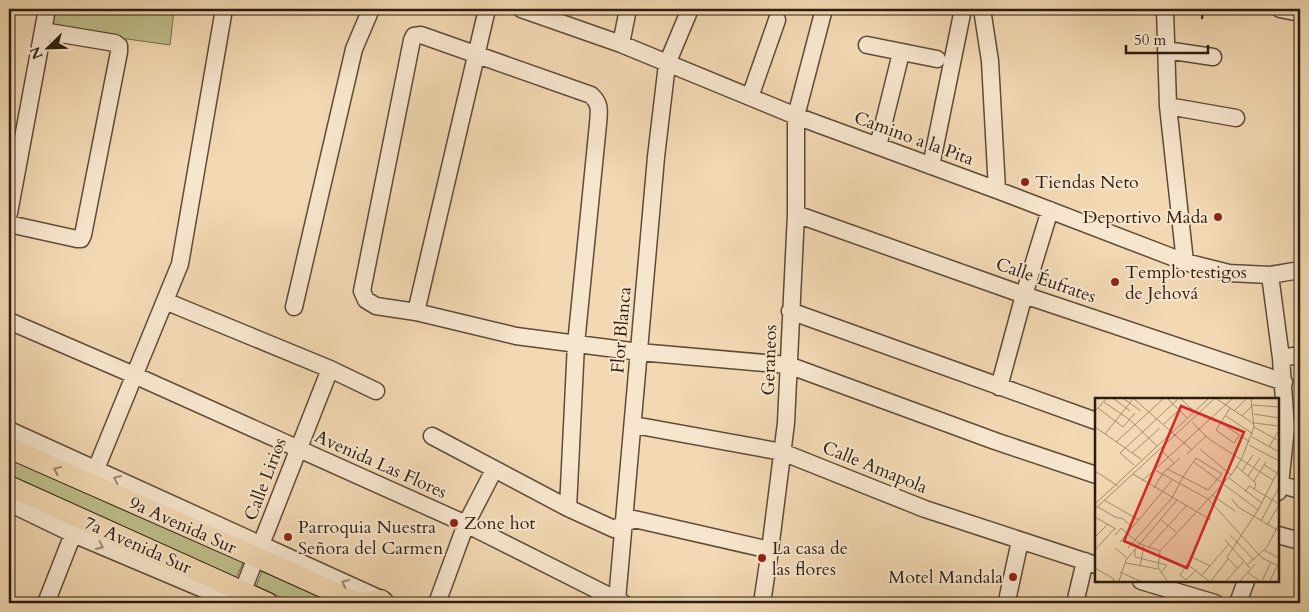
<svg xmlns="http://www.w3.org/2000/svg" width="1309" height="612" viewBox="0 0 1309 612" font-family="Cardo,serif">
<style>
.green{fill:#bdbf8b;stroke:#766e4e}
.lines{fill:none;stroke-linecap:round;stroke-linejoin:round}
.minor-casing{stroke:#5f4b39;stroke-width:19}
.major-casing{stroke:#2e1c10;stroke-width:22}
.path{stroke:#2e1c10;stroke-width:2;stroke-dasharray:4 2.5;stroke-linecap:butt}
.minor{stroke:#f7e6ce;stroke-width:16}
.major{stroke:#f2d9b3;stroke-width:20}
.oneway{stroke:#9a846a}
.oneway2{stroke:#9d8b78}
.poi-dot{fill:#8f2418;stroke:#f7e6ce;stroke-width:2}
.labels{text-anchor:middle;stroke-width:4;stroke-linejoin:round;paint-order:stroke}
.street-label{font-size:18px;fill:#2e1c10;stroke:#f7e6ce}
.poi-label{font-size:18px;fill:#2e1c10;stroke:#f7e6ce;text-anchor:start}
.inset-road{fill:none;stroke:#a48d72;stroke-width:1}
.view{fill:#d62828;fill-opacity:0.15;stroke:#d62828;stroke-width:2.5}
.inset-edge{fill:none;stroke:#2e1c10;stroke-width:2.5}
</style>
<rect width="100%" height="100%" fill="#f2d9b3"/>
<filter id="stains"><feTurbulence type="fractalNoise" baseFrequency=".004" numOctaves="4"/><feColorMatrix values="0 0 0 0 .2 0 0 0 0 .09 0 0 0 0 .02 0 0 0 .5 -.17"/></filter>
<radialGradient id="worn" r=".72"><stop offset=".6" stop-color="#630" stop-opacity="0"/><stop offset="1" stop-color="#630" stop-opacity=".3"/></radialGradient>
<!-- green -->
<path class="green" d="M53,9H174L170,45L49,28Z
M9,454L245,559L236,578L9,476Z
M264,567L344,603H294L256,586Z"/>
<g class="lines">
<!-- minor casing -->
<g class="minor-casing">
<path id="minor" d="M521,9L621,44L796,116L997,190L1185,262L1229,273L1270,275L1300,270
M982,9L990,61L997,190
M1165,9L1168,106L1185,262
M1280,9L1300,13
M621,44L628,9
M867,45L937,59
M1166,50L1213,57
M750,97L777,20
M1168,106L1236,118
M878,146L901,53
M931,166L963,9
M9,213L47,9
M796,214L1024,295L1284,382
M9,224L77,239H81L83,235L119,52V46L115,43L43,31
M1270,275L1281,358L1286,428L1280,485L1278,492
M165,301L330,369L376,391
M294,307L354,49L371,9
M790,311L1096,421
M416,312L487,9
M9,321L134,375L466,524L623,603
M1281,358L1300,355
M999,387L1024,295L1050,210
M634,425L782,452L925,509L1096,565
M9,430L385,601
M432,436L568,508L614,529L634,519L770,550
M96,469L180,264L224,9
M1278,484L1300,490
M9,503L73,534L236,603
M568,508L576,344L598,124C599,111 601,104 591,95L421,35L414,36L412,40L362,291L366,300L376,306L416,312L516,336L639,352L788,365L995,441L1096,475
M1278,535L1300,541
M1141,581L1215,603
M1008,596L1020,541
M617,600L656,157L667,64L690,9
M46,603L77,524
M238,603L330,369
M437,603L466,524L494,470
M762,603L770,550L786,423L796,214V116L824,9
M1075,603L1085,561
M1238,603L1246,581"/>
</g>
<!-- major casing -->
<g class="major-casing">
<path id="major" d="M9,448L256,557L358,603
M9,486L268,603
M359,603L381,600"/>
</g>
<!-- path -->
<path class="path" d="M1202,19L1203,9"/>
<!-- minor -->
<use href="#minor" class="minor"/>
<!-- major -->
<use href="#major" class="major"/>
</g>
<!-- one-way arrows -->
<defs><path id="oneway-chevron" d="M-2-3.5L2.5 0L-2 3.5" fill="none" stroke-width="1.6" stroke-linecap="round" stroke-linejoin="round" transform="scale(1.25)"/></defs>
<use class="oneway" href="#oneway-chevron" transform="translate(57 470) rotate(-156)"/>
<g class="oneway2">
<use href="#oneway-chevron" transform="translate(117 479) rotate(-155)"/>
<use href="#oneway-chevron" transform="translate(100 546) rotate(23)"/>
<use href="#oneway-chevron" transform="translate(345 583) rotate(-155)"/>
</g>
<!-- markers -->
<g class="poi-dot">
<circle cx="1025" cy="182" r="5"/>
<circle cx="1218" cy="217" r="5"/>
<circle cx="1115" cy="282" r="5"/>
<circle cx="454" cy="523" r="5"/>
<circle cx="288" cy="537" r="5"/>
<circle cx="762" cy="558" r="5"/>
<circle cx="1013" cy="577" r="5"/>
</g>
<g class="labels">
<!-- street labels -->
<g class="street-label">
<text transform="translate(914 138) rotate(20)" y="6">Camino a la Pita</text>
<text transform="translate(1046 280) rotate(19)" y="6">Calle Éufrates</text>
<text transform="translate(621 330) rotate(-85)" y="6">Flor Blanca</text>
<text transform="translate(769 360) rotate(-88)" y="6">Geraneos</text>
<text transform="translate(381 464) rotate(24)" y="6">Avenida Las Flores</text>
<text transform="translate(875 467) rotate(22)" y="6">Calle Amapola</text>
<text transform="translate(265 479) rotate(-69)" y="6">Calle Lirios</text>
<text transform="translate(183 525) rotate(24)" y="6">9a Avenida Sur</text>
<text transform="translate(138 545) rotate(24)" y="6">7a Avenida Sur</text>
</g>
<!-- poi labels -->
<g class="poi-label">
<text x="1035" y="188">Tiendas Neto</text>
<text x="1208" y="223" text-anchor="end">Deportivo Mada</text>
<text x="1125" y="278">Templo testigos<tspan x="1125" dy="21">de Jehová</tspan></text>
<text x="464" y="529">Zone hot</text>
<text x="298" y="533">Parroquia Nuestra<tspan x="298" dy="21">Señora del Carmen</tspan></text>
<text x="772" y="554">La casa de<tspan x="772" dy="21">las flores</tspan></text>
<text x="1003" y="583" text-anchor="end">Motel Mandala</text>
</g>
</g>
<!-- overview -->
<g transform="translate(1095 398)">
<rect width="184" height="184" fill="#f2d9b3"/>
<path class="inset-road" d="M19,1L35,13M29,1L46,13M39,1L97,52M73,1L92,20M86,1L98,12M122,1L159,26M9,4L35,22L62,48M3,10L28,29L40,15M135,10L121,32L139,45L144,38M0,13L11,1M139,13L151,1M159,16L184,20M131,18L158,36M147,18L158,7L184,9M97,24L114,41L178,82M126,25L155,44M159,25L184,28M69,26L84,12M0,29L46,61M159,29L184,43M10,36L38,1M157,39L184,54M21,44L68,1M154,47L184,63M174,49L183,34M105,51L136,77M66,52L79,65M37,55L65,30M92,56L111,38M99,64L163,112M39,67L25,55L83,1M169,67L182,75M141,68L161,85L159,91M60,72L113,101L167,160L184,168M0,73L23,88M147,73L158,57M38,76L116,122M153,78L165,60M134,80L167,105M47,83L137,1M159,83L171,64M59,90L68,75L85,60M150,94L154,88L184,106M117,97L140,113M137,101L143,109L184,133M9,102L44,122M0,106L113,1M3,109L22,120H27L37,129M0,111L119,1M0,119L21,131M65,121L81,134M166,123L184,89M172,127L184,107M20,137L26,130L43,145L65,153M135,137L159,162M0,139L13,126M130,142L155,170M25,144L78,81M20,150L32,160M33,150L77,100L85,85L88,79L92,73L101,60L127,76L113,92L88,79L72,71M53,150L92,107M40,151V159L72,167L66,175M0,152L20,130M169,152L184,160M31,165L63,171M92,166L114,183M152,167L172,149L184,126M45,168L49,148M0,170L19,181L18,183M142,170L132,159L163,112L184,71M25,174L45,183M152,174L165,183M85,177L97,159L115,168M85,177L91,182L102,171M107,177L134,146M24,183L31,162L82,102M72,183L63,169L65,153L136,77L146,62L159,29L156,1M116,183L133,161M131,183L149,163M145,183L160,166M167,183L176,164M175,183L182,168"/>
<path class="view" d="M86,8L149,34L92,170L29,143Z"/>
<rect width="184" height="184" class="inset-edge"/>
</g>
<!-- margin -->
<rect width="1309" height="612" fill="none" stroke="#f2d9b3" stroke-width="30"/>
<rect x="10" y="10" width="1289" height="592" fill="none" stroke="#2e1c10" stroke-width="2.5"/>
<rect x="15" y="15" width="1279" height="582" fill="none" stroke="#2e1c10"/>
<!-- north arrow -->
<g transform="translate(48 48) rotate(247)" stroke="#f7e6ce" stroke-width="4" paint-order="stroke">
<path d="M0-4L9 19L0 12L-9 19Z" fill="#2e1c10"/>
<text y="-8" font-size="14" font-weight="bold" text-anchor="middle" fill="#2e1c10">N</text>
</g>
<!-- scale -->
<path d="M1126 45v8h82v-8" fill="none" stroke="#2e1c10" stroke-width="2.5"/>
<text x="1134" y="45" font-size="15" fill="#2e1c10" stroke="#f7e6ce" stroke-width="4" paint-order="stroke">50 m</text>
<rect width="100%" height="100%" filter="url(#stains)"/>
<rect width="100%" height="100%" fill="url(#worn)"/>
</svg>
